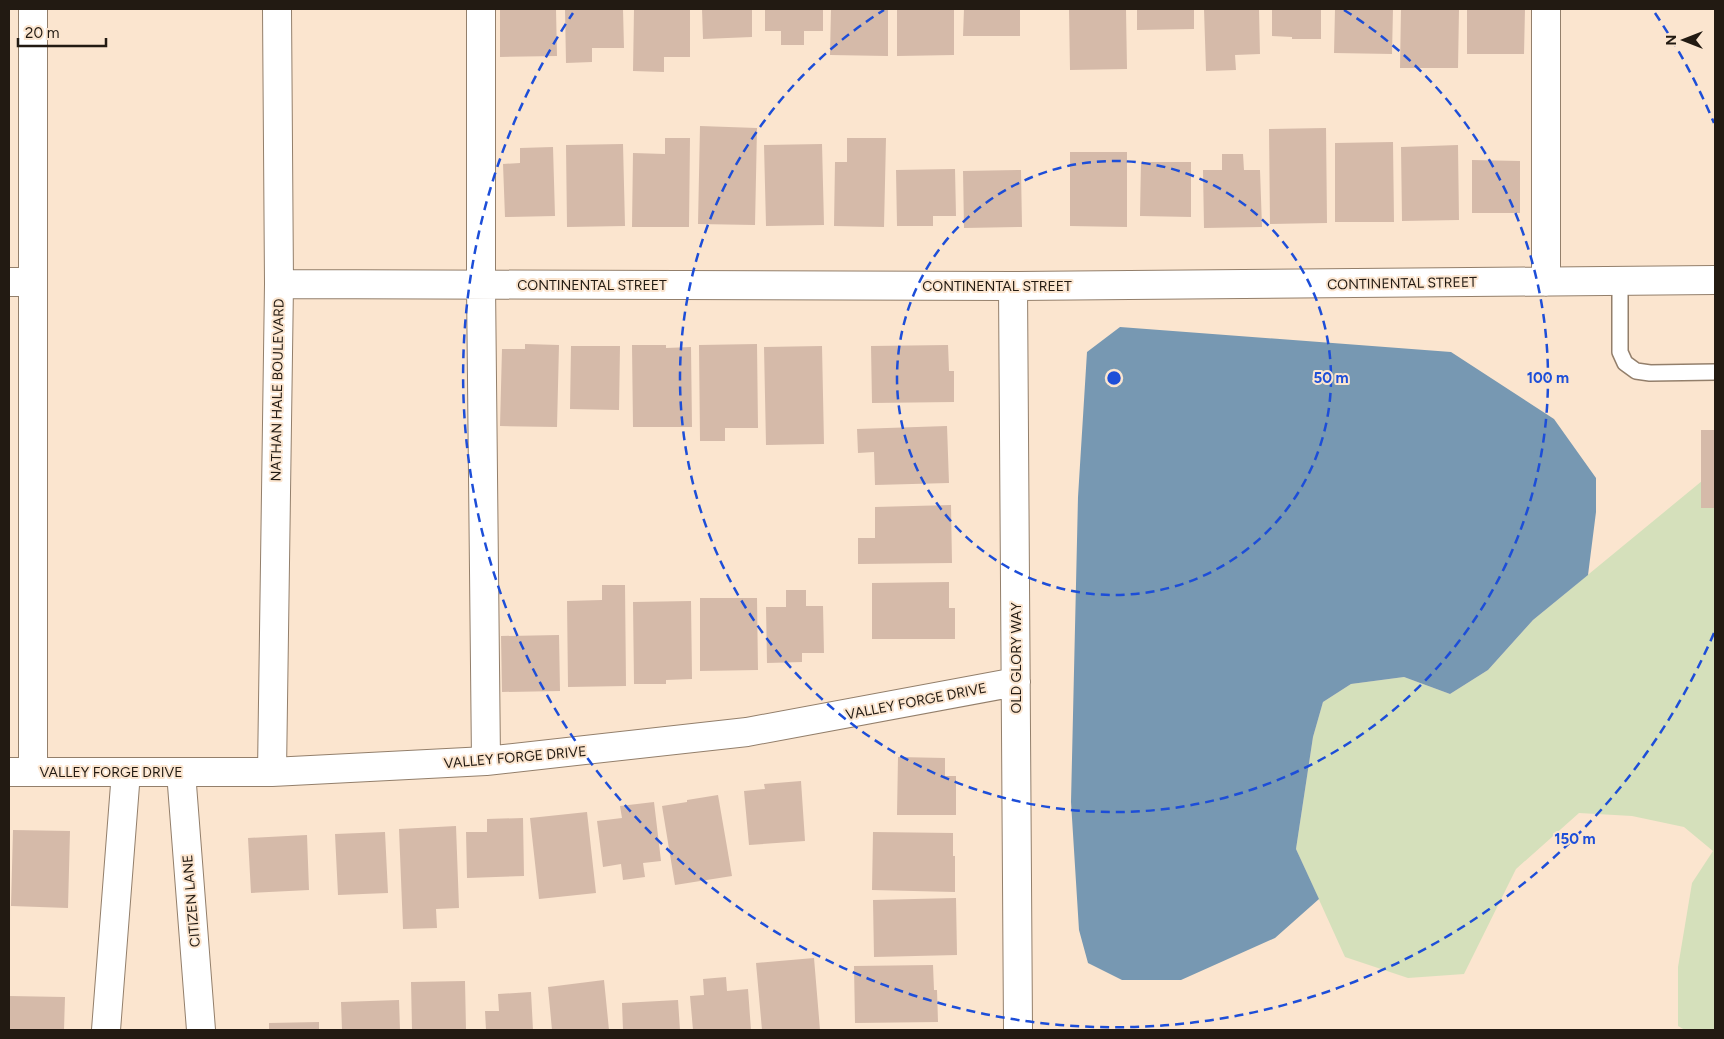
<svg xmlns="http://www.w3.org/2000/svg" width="1724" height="1039" viewBox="0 0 1724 1039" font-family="Figtree,sans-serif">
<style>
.green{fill:#d5e0bb}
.water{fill:#7798b2}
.building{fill:#d5baa9}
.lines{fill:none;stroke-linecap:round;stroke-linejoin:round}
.lane-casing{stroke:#937f6b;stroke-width:18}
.street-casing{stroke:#937f6b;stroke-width:30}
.lane{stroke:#fff;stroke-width:15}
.street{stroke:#fff;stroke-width:28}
.ring{fill:none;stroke:#1d4ed8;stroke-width:2.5;stroke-dasharray:9 6}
.labels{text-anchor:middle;stroke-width:4;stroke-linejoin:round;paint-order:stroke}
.street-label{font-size:14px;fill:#221a12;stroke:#fbe5cf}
.centre{fill:#1d4ed8;stroke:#fbe5cf;stroke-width:2.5}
.ring-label{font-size:15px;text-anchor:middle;font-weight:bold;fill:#1d4ed8;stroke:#fbe5cf;stroke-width:4;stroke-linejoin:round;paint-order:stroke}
</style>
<rect width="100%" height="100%" fill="#fbe5cf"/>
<!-- green -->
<path class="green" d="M1715,473V1030H1685L1678,1026V967L1692,883L1713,851L1684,827L1632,816L1579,813L1516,869L1464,974L1408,978L1345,957L1296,849L1313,737L1323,702L1351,684L1404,677L1450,694L1488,670L1533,620L1708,476Z"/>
<!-- water -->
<path class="water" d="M1120,327L1451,352L1554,419L1596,478V512L1588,575L1533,620L1488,670L1450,694L1404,677L1351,684L1323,702L1313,737L1296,849L1319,899L1275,938L1181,980H1122L1088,963L1079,930L1071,802L1078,497L1087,352Z"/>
<!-- building -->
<path class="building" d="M500,9H556L557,56L500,57Z
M565,9H623L624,48H592V62L566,63Z
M634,9H690V57H664V72L633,71Z
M702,9H752V37L703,39Z
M765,9H823V31H804V45H781V31H765Z
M831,9H888V56L830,55Z
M897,9H954V55L897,56Z
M964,9H1020V36H963Z
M1069,9H1126L1127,69L1070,70Z
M1137,9H1194V29L1137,30Z
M1204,9H1259L1260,54L1235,55L1236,70L1206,71Z
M1272,9H1321V39H1292V37L1272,36Z
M1335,9H1393L1392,54L1334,53Z
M1401,9H1459L1458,68H1400Z
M1467,9H1525L1524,54H1467Z
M700,126L757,128L755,225L698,224Z
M1326,128L1327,223L1270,224L1269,129Z
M665,138H690L689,227H632L633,153L665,154Z
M847,138H886L884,227L834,226L835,162H847Z
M1393,142L1394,222H1335V143Z
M623,144L625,226L567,227L566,145Z
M822,144L824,225L766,226L764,145Z
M1458,145L1459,220L1402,221L1401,147Z
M553,147L555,216L505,217L503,164L520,163V148Z
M1070,152H1127V227L1070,226Z
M1222,154H1243L1244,170H1260L1262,227L1204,228L1203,170H1222Z
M1472,160L1520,161V213H1472Z
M1141,162H1191V217L1140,216Z
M955,169L956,216H933V226H897L896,170Z
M1021,170L1022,227L964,228L963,171Z
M525,344L559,345L557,427L500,426L502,349H525Z
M757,344L758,428H725V441H700L699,345Z
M632,345H666V348L691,347L692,427H633Z
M948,345L949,371H954V402L872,403L871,346Z
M571,346H620L619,410L570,409Z
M822,346L824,444L766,445L764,347Z
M947,426L949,483L875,485L874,452L858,453L857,429Z
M1701,430H1715V508H1701Z
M951,505L952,563L858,564V538H875V507Z
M949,582V608H955V639H872V583Z
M602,585H625L626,686L568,687L567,601L602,600Z
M786,590H806V606H823L824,653H802V662L767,663L766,607H786Z
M700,598H757L758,670L700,671Z
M691,601L692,679L666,680V684H634L633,602Z
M559,635L560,691L502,692L501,636Z
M898,757L945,758V776H956V815H897Z
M801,781L805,841L749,845L744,791L765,789L764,784Z
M718,795L732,876L675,885L662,806L687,802V800Z
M654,802L661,861L643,863L645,877L623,880L621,864L603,867L597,821L622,818L620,806Z
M587,812L596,893L539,899L530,818Z
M523,818L524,876L467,878L466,832H487V819Z
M456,826L459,908L436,909L437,928L403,929L399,829Z
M13,830L70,831L68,908L11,906Z
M385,832L388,893L338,895L335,834Z
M873,832L953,833V856H955V892L872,890Z
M307,835L309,890L251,893L248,838Z
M956,898L957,955L874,957L873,900Z
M814,958L820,1030H762L756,963Z
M933,965L934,990H937L938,1022L855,1023L854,966Z
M726,977L727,991L748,989L751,1030H693L690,996L704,995L703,979Z
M604,980L609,1030H552L548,987Z
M465,981L466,1030H412L411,982Z
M531,992L533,1030H486L485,1011H499L498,994Z
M9,996L65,997L64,1030H9Z
M399,1000L400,1030H342L341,1002Z
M678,1000L680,1030H623L622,1003Z
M319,1022V1030H269V1023Z"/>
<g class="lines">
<!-- lane casing -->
<g class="lane-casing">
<path id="lane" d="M1620,281V352L1625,363L1636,371L1650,373L1715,372"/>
</g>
<!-- street casing -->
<g class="street-casing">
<path id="street" d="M33,9V772
M481,9V285L486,761
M1546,9V282
M9,282H33
M279,284L1013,286L1715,280
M1013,286L1018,1030
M9,772H272L486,761L747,732L1016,682
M181,772L201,1030
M272,772L279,284L277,9
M106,1030L126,772"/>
</g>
<!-- lane -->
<use href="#lane" class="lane"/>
<!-- street -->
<use href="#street" class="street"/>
</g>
<!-- distance rings -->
<g class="ring">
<circle cx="1114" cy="378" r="217"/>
<path d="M1344 10A434 434 0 1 1 884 10"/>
<path d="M1714 633A652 652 0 1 1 573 13M1655 13A652 652 0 0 1 1714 123"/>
</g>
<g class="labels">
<!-- street labels -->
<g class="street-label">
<text transform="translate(1402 283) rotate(-1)" y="5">CONTINENTAL STREET</text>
<text x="592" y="290">CONTINENTAL STREET</text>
<text x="997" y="291">CONTINENTAL STREET</text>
<text transform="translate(277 390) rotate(-89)" y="5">NATHAN HALE BOULEVARD</text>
<text transform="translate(1016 658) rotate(-90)" y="5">OLD GLORY WAY</text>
<text transform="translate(916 701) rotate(-11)" y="5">VALLEY FORGE DRIVE</text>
<text transform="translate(515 757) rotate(-5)" y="5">VALLEY FORGE DRIVE</text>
<text x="111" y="777">VALLEY FORGE DRIVE</text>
<text transform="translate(191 901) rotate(-95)" y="5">CITIZEN LANE</text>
</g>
</g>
<circle cx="1114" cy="378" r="8" class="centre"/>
<g class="ring-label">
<text x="1331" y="383">50 m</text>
<text x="1548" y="383">100 m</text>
<text x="1575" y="844">150 m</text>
</g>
<!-- border -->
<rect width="1724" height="1039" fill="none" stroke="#221a12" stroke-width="20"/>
<!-- north arrow -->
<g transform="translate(1684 40) rotate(270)" stroke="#fbe5cf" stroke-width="4" paint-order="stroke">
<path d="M0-4L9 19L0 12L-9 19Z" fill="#221a12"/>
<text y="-8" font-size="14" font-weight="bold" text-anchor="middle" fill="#221a12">N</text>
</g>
<!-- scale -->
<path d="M18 38v8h88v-8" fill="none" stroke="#221a12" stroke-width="2.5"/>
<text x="25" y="38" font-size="15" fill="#221a12" stroke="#fbe5cf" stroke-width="4" paint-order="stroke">20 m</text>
</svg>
